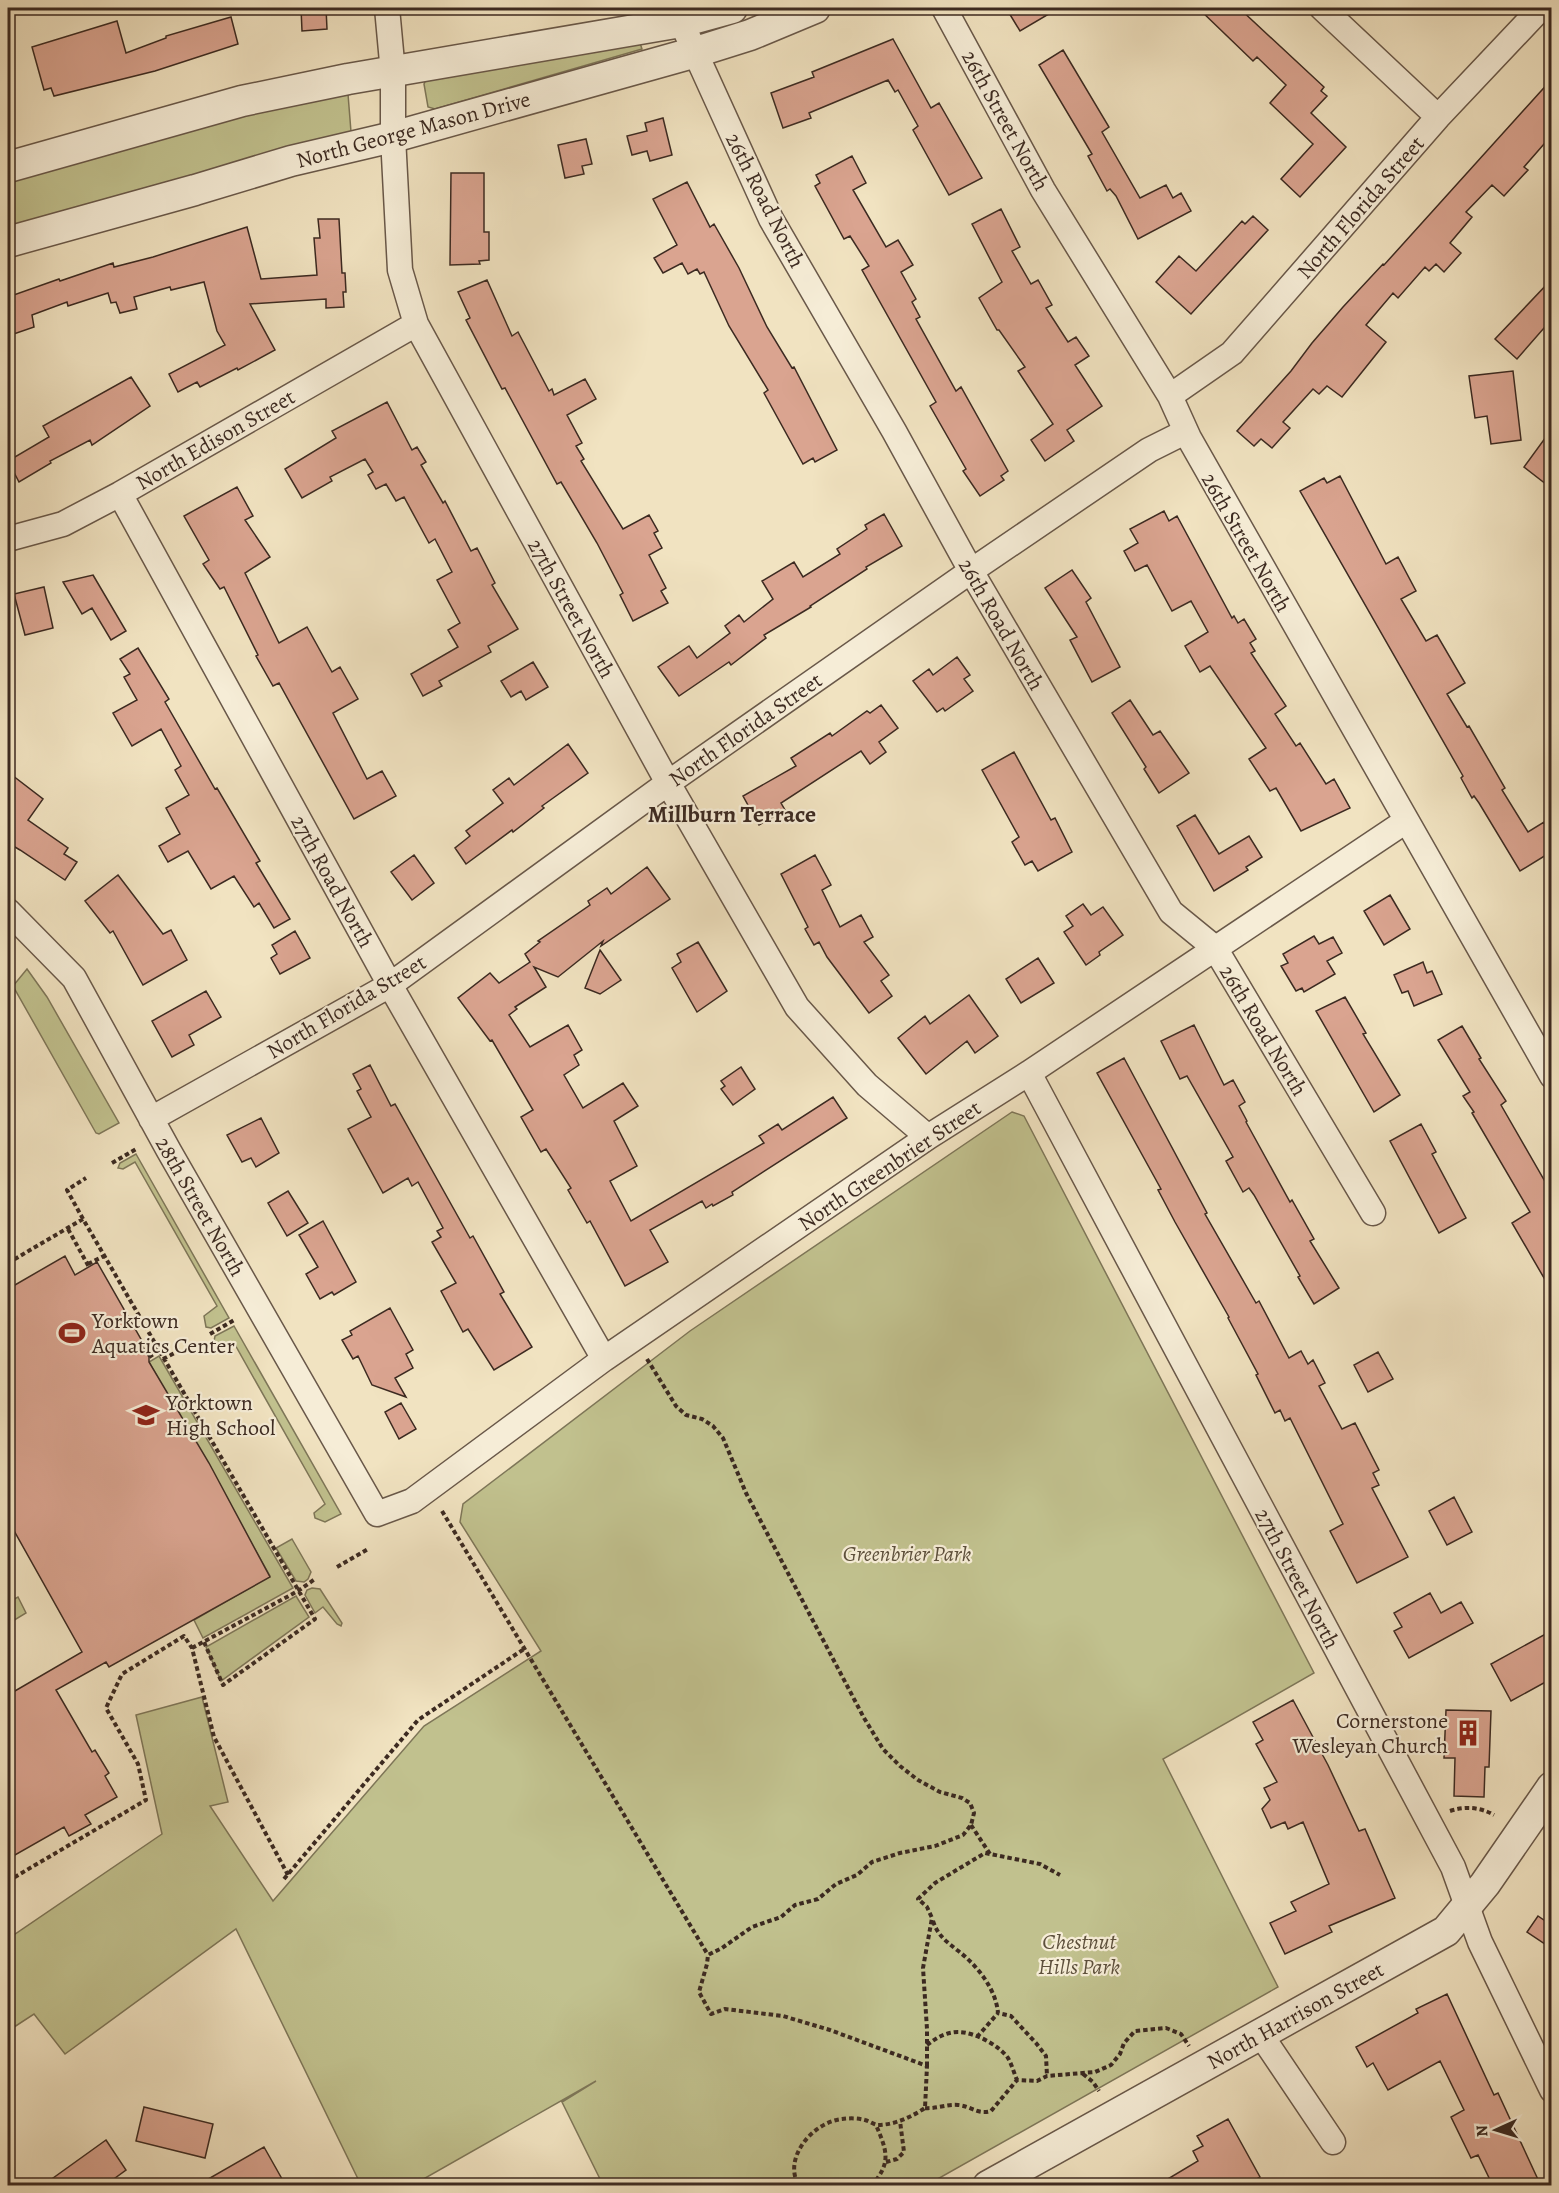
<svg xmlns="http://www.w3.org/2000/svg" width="1559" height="2193" viewBox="0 0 1559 2193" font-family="Alegreya,serif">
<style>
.green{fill:#c1c18e;stroke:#7e7658;stroke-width:1.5}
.building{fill:#daa490;stroke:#3c2a21;stroke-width:1.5}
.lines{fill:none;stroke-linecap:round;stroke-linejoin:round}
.minor-casing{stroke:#695849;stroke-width:27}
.tertiary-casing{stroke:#695849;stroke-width:33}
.path{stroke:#3c2a21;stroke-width:4;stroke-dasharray:4.5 3;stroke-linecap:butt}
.minor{stroke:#f6edd7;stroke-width:24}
.tertiary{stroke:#f6edd7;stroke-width:30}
.labels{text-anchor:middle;stroke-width:4.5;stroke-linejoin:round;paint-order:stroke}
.street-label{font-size:22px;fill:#3c2a21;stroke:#f6edd7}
.poi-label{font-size:22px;fill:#3c2a21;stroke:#f6edd7;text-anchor:start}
.park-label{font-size:22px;font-style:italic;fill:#5d503c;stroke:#f6edd7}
.neighbourhood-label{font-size:24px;font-weight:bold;fill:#3c2a21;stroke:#f6edd7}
</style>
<rect width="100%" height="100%" fill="#f1e3c1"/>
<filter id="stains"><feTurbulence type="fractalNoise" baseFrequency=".00333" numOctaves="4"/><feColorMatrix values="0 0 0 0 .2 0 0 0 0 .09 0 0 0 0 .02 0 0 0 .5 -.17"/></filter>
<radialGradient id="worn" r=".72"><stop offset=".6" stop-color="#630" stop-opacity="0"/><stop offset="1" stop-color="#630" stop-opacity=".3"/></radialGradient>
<!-- green -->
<path class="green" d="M640,43L642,49L435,109L428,107L424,84L426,79Z
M348,94L351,132L8,229V180L220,118Z
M27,969L47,997L119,1123L99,1134L96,1133L13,986Z
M1012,1112L1024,1116L1314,1673L1163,1759L1278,1987L927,2185H603L562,2102L596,2081L413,2185H361L236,1929L65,2054L34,2014L8,2031V1939L162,1834L136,1715L202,1697L228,1802L210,1806L273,1901L424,1726L541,1651L460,1522L463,1504L690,1331Z
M136,1154L229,1318L211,1328L206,1327L204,1316L217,1306L135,1162L123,1169L118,1168L120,1163Z
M234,1326L341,1514L325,1522L315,1518L314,1513L325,1504L234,1343L222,1348L217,1346L214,1341L215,1336Z
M159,1356L293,1588L203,1638L194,1620L270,1576L149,1362Z
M292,1539L311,1572L308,1579L304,1582L296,1581L276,1548Z
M312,1588L320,1589L342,1623L341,1626L337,1624L323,1607L315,1613L305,1595L307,1590Z
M296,1596L309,1617L221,1681L206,1647Z
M18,1597L26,1613L8,1624V1599L9,1602Z"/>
<!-- building -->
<path class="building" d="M301,8H326L327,29L302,31Z
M1006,8H1059L1020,31Z
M1198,8H1239L1324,87L1321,91L1327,96L1311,113L1346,147L1300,197L1281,179L1313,144L1270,103L1286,85L1257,57L1253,61Z
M231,17L238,44L155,71L54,96L51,88L44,90L32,47L117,21L126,53L166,38V36Z
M893,39L931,108L939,103L982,178L949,195L913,130L918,126L898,90L895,92L888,80L809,113L811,118L783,128L771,93L814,77L812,72Z
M1063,50L1109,127L1102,132L1140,198L1166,185L1173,198L1181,193L1191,211L1138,239L1116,196L1110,189L1107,191L1088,156L1092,154L1039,65Z
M1551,80V136L1524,167L1528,170L1504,196L1492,185L1466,212L1472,217L1450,243L1461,253L1444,272L1436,264L1429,271L1425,267L1398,298L1393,293L1366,325L1386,342L1342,397L1327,386L1319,394L1313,389L1283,422L1290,428L1272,448L1261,439L1254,446L1237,431L1291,371L1312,343L1343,307L1383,264L1384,265Z
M663,118L672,155L650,161L647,151L632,155L627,136L647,131L645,123Z
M586,139L592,164L582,166L584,174L565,178L558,145Z
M852,156L866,183L853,190L886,247L898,240L913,265L901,272L916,299L912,302L920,317L916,319L956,391L961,387L1008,471L1001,476L1004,480L980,496L963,471L966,469L930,406L936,402L862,270L869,266L850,236L844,239L815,186L820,183L816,175Z
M451,173H484V232H489V260L479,261L480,264L450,265Z
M687,182L710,227L714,224L739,268L767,327L792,368L794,367L837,450L815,462L813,458L803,464L764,393L768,390L729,326L704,272L700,274L697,269L688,274L682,263L663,273L654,258L677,245L653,199Z
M1001,209L1020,247L1012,251L1031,284L1038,280L1052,305L1046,308L1068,342L1076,337L1089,356L1075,365L1102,406L1067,430L1074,441L1045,461L1031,440L1053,424L1018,371L1025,367L999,330H997L979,298L1002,282L972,224Z
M1253,216L1268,230L1191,314L1156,282L1179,256L1196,271L1242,221L1245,224Z
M318,219H339L342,273H345L346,292H343L344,307L326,308V299L250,304L275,350L238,370L237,368L200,387L197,382L178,392L169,374L225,345L217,331L204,282L171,290L170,287L134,297L137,309L120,313L116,302L111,303L108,293L68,306L67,302L32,315L34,327L8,336V297L59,279L60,281L113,263L114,267L153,257L247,227L261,279L317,275L314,238H320Z
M487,280L512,336L518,332L549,391L552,389L554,395L585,379L596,399L567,415L582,443L576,446L584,459L581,461L623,529L649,515L658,531L654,533L662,548L649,555L666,588L661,591L668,603L633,621L620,595L623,593L597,543L561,482L557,484L505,388L502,389L466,320L470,318L458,292Z
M1551,280V320L1517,359L1495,339Z
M1513,371L1521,440L1491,444L1487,416L1475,418L1469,376Z
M131,377L150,406L92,445L90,440L50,461L51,463L19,482L8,461L49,437L43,426Z
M387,402L412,450L417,447L426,462L421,465L443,503L445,501L471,551L477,548L495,583L492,585L518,629L488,646L491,652L439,681L442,686L423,696L411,674L458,647L448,630L460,623L437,580L452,572L435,539L429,543L404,497L396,501L386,484L376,489L368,475L373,472L365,459L330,477L332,481L302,498L285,469L336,438L332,431Z
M1551,430V488L1524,467Z
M1340,476L1386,564L1398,557L1416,591L1401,599L1426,641L1437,635L1465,683L1447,694L1467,727L1469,726L1505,788L1502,790L1528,832L1544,822L1551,834V852L1520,871L1479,803L1474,796L1472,798L1461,778L1463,776L1300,491L1324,478L1327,483Z
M237,487L253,516L245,520L270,557L245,573L279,643L307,627L332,672L340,667L358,699L333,713L367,779L382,771L396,796L354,819L279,683L273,686L256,656L258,655L224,587L220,589L203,564L209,560L184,516Z
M1164,511L1169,521L1177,516L1232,618L1234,616L1238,623L1244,619L1256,639L1250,643L1255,651L1251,653L1286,706L1275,714L1296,746L1300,743L1326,784L1334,779L1350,808L1301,831L1276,788L1270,791L1249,759L1266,748L1210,666L1200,672L1185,646L1208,632L1191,601L1172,611L1147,565L1135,571L1124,551L1138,543L1130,529Z
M884,514L902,546L866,567L867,569L810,606L811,607L764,635L766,638L731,665L729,662L679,696L658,667L689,646L697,658L730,633L725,626L739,615L744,622L773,599L762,581L794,562L803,577L840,554L837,549L867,529L865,525Z
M1072,570L1091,598L1086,602L1120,667L1092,682L1070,640L1077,637L1045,588Z
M93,575L126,631L111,640L92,608L82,614L63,582Z
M44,587L53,628L25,635L14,594Z
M138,648L169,699L165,702L215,789L217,788L260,861L256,863L290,919L274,928L259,903L254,907L234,876L211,889L188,851L168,862L159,846L180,834L166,808L189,795L175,770L181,766L161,729L132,746L113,713L137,700L124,677L130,674L120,659Z
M957,657L970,675L964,679L973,691L945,711L943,708L937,712L913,681L929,669L933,675Z
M533,662L548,687L526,700L521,691L511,697L501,681Z
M1130,700L1153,735L1160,731L1189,773L1159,793L1144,769L1146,767L1112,713Z
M881,705L898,728L879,742L886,752L870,764L861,751L781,803L785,810L759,825L743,796L796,766L791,758L830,733L832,736L867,711L870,713Z
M568,744L588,773L542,806L544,808L513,832L512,830L466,864L455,848L470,836L466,831L503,803L493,790L509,778L514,785Z
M1014,752L1051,820L1055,818L1072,852L1038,871L1032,861L1025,865L1012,842L1019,837L982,770Z
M8,772L43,799L28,820L68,848L64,854L77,862L65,880L20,850L10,844L8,848Z
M1195,815L1219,854L1249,836L1262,857L1246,867L1248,870L1214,891L1177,826Z
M414,855L434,883L412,900L391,872Z
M815,855L831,885L822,890L840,927L861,915L873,937L864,942L889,975L881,981L892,996L869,1013L827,957L819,942L814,945L805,929L808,927L781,874Z
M647,867L670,899L601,946L603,941L558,977L534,967L546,987L515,1007L517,1009L509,1015L530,1047L568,1025L582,1050L574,1055L579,1065L564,1075L583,1108L623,1083L638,1106L614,1121L637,1166L610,1181L631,1221L764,1143L759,1136L778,1124L782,1130L833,1097L847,1118L732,1192L733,1195L713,1206L712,1204L706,1208L702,1201L650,1230L668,1262L625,1286L590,1221L587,1223L568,1190L571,1188L546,1149L541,1152L521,1117L533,1110L492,1040L490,1041L458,998L490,973L499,983L530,962L525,954L540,942L538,941L590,905L588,901L607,888L611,894Z
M118,875L163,934L171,930L187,960L143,985L113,931L110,933L85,901Z
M1390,895L1410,929L1384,945L1364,911Z
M1083,904L1091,915L1103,907L1123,935L1099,952L1100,955L1086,965L1064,932L1073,926L1066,916Z
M295,931L310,958L280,974L271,958L277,954L272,945Z
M1314,936L1319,944L1333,937L1342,953L1327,961L1335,974L1304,992L1302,988L1296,991L1281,966L1288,963L1283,954Z
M698,942L727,991L697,1012L672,968L681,962L677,954Z
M600,950L621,980L600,994L585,988Z
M1038,958L1054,983L1021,1003L1006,979Z
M1423,962L1427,973L1432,971L1442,994L1414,1006L1408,991L1402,993L1394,975Z
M206,991L221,1017L189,1035L194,1045L172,1057L152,1021Z
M969,995L998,1036L975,1053L967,1041L926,1074L898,1038L925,1016L930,1024Z
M1345,997L1366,1033L1363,1034L1400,1095L1374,1112L1316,1011Z
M1194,1025L1224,1085L1233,1080L1245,1102L1239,1106L1247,1121L1246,1122L1290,1202L1292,1200L1314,1239L1310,1241L1339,1288L1314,1304L1298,1277L1300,1276L1254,1195L1249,1188L1243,1192L1226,1161L1233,1157L1187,1076L1180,1079L1161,1041Z
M1462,1026L1481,1058L1479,1059L1506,1101L1501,1105L1551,1192V1290L1512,1223L1530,1212L1472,1113L1474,1112L1463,1096L1470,1092L1438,1040Z
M1124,1058L1207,1213L1205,1214L1256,1303L1259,1301L1289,1358L1301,1351L1308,1364L1313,1360L1325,1383L1319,1386L1342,1429L1355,1423L1379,1470L1373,1473L1379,1485L1372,1488L1408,1557L1357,1583L1330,1531L1343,1524L1290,1418L1285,1421L1280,1410L1275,1413L1256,1375L1258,1374L1228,1318L1229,1317L1175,1222L1158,1190L1161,1189L1097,1073Z
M370,1065L391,1106L395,1104L470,1238L473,1236L504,1292L500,1294L532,1347L494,1370L468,1329L463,1332L441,1291L456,1283L432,1242L441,1237L437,1231L443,1228L418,1182L412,1186L408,1178L383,1193L348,1129L371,1117L357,1091L361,1089L353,1074Z
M741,1067L755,1089L733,1105L721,1089L725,1086L721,1081Z
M261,1118L279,1153L256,1167L251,1158L242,1162L227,1135Z
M1421,1124L1436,1152L1432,1154L1466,1218L1439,1233L1390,1141Z
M288,1191L308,1223L287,1236L268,1203Z
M323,1221L356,1282L334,1295L332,1292L320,1299L306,1274L318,1267L299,1235Z
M65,1256L75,1275L97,1262L142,1341L140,1342L149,1357V1362L209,1463L270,1577L109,1667L106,1662L56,1690L92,1752L95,1750L109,1773L105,1776L117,1797L85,1815L91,1824L69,1836L64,1827L8,1859V1695L82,1652L8,1520V1289Z
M390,1308L413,1350L406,1354L413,1368L395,1378L406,1397L372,1385L358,1356L353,1359L342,1340L352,1335L350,1331Z
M1378,1352L1393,1379L1368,1392L1354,1365Z
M401,1403L416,1429L399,1439L385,1412Z
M1454,1497L1472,1532L1447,1545L1429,1511Z
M1430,1593L1441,1613L1461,1602L1473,1623L1409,1658L1394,1631L1402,1627L1394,1613Z
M1551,1631V1679L1511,1701L1491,1664Z
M1293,1700L1328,1765L1359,1831L1365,1829L1395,1898L1329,1926L1332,1932L1285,1954L1270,1923L1296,1911L1291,1902L1329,1884L1303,1822L1288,1829L1285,1822L1271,1828L1262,1809L1270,1800L1264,1788L1277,1782L1256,1744L1263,1740L1253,1722Z
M1446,1710L1491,1711L1489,1767H1485L1484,1797L1454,1796L1455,1758H1444Z
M1538,1916L1551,1925V1948L1527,1932Z
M1447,1994L1494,2095L1498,2093L1541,2186H1493L1478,2155L1471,2158L1451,2117L1464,2110L1440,2061L1388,2090L1373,2063L1367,2067L1356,2047L1418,2013L1416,2009Z
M144,2107L213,2124L205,2158L136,2141Z
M1228,2119L1260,2177L1246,2186H1156L1198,2161L1193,2151L1203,2146L1197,2136Z
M106,2140L126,2170L104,2186H42Z
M264,2147L286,2186H196Z"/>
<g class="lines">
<!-- minor casing -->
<g class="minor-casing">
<path id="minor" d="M387,8L393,73V137L400,270L416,324L668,783L797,1007L867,1085L928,1137
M675,8L771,219L894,431L971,571L1171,912L1215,948L1373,1213
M944,8L1043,190L1170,396L1189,438L1552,1076
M1322,8L1438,117
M1170,396L1232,353L1438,117L1541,8
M120,494L390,985L604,1359
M8,539L63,524L120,494L416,324
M8,911L74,978L169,1151L377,1514L412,1501L604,1359L928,1137L1029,1073L1406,821
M1029,1073L1453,1867L1480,1942L1552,2090
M151,1119L390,985L668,783L971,571L1149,450L1185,432
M1261,2035L1333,2142"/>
</g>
<!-- tertiary casing -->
<g class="tertiary-casing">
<path id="tertiary" d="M8,167L242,101L348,79L681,22L732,8
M8,242L195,190L291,161L393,137L696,52L750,35L815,8
M988,2186L1446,1931L1485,1884L1552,1787"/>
</g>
<!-- path -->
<path class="path" d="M112,1163L138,1148
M83,1219L67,1190L86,1178
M68,1229L89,1267
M8,1263L83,1219L315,1619L223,1685L204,1642
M88,1264L104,1256
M133,1325L141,1321
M210,1334L236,1319
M149,1357L158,1351
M163,1359L182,1349
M647,1359L676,1406L686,1415L702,1419L713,1426L723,1438L746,1493L864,1718L883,1749L900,1766L918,1780L940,1792L962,1798L970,1803L974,1813L971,1825L963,1835L935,1846L900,1853L872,1862L857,1875L836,1884L818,1899L795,1905L781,1917L752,1927L722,1948L708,1955L707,1964L699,1992L711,2014L725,2009L783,2016L830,2030L927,2066L925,2108C911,2117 895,2125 877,2125C873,2124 869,2121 865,2120C858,2118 849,2118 842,2119C813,2122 782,2158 799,2186
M442,1511L708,1955
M337,1567L368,1549
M192,1648L298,1591L315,1579
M1450,1811C1465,1806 1480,1807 1494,1815
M971,1825L990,1854
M284,1879L418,1720L524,1649
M8,1881L146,1800L138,1764L106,1708L122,1674L184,1636L192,1648L214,1737L288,1875
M933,1921C938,1936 946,1941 957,1950C977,1965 996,1989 998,2013L1011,2016L1036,2043L1046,2056L1047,2076
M977,2037L998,2013
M927,2045C936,2038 946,2032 958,2032C974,2032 999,2045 1008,2058C1012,2065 1014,2073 1017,2080
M927,2066V2029L923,1968L932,1918L927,1907L918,1899L935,1883L985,1853L1040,1864L1060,1875
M1083,2074L1093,2082L1099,2091
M925,2108C936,2109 947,2104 958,2105C971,2106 977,2115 991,2111L1017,2080L1037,2081L1047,2076L1095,2072L1111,2065L1120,2054L1124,2043L1135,2031L1166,2028L1181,2034L1189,2046
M886,2162L897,2159L904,2152L900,2121
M871,2186C892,2163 887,2151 876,2125"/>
<!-- minor -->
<use href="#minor" class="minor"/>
<!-- tertiary -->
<use href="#tertiary" class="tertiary"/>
</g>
<!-- icons -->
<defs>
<g id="stadium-bare" transform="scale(2.07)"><path d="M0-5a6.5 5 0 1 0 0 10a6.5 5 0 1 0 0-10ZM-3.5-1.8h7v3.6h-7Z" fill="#8f2418" stroke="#f6edd7" stroke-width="2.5" paint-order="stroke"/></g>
<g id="school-bare" transform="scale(2.07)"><path d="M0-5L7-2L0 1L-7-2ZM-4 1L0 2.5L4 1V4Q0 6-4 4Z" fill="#8f2418" stroke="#f6edd7" stroke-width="2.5" paint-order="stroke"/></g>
<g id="building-bare" transform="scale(2.07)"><path d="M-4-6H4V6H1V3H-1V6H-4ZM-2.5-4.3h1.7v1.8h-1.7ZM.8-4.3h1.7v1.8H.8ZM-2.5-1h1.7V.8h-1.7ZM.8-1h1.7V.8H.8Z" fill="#8f2418" stroke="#f6edd7" stroke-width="2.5" paint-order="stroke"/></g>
</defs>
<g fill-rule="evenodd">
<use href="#stadium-bare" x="72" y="1333"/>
<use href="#school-bare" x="146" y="1415"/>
<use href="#building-bare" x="1468" y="1733"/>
</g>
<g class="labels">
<!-- street labels -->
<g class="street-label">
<text transform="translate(1006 120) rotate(61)" y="8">26th Street North</text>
<text transform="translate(413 129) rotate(-15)" y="8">North George Mason Drive</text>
<text transform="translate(766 200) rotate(63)" y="8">26th Road North</text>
<text transform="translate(1360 207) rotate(-49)" y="8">North Florida Street</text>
<text transform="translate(215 439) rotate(-30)" y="8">North Edison Street</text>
<text transform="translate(1247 542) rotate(60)" y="8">26th Street North</text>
<text transform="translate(572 608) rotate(61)" y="8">27th Street North</text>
<text transform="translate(1002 624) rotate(60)" y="8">26th Road North</text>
<text transform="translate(745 729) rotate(-35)" y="8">North Florida Street</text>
<text transform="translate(333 881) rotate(61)" y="8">27th Road North</text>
<text transform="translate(346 1006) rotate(-31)" y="8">North Florida Street</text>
<text transform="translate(1264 1030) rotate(59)" y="8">26th Road North</text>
<text transform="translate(889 1165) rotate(-34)" y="8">North Greenbrier Street</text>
<text transform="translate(201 1206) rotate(60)" y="8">28th Street North</text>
<text transform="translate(1298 1578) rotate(62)" y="8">27th Street North</text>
<text transform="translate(1295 2015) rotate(-29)" y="8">North Harrison Street</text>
</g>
<!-- poi labels -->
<g class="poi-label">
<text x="92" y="1328">Yorktown<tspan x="92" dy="25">Aquatics Center</tspan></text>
<text x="166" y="1410">Yorktown<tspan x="166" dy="25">High School</tspan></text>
<text x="1448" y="1728" text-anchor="end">Cornerstone<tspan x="1448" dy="25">Wesleyan Church</tspan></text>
</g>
<!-- park labels -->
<g class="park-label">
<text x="907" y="1561">Greenbrier Park</text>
<text x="1079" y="1949">Chestnut<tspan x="1079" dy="25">Hills Park</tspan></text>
</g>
<!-- neighbourhood labels -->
<g class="neighbourhood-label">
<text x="732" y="822">Millburn Terrace</text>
</g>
</g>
<!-- margin -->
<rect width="1559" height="2193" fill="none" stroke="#f1e3c1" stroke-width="30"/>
<rect x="9" y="9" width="1541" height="2175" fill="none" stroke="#3c2a21" stroke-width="3"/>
<rect x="15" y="15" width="1529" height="2163" fill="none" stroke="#3c2a21" stroke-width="1.5"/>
<!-- north arrow -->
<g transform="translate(1496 2130) rotate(266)" stroke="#f6edd7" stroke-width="4.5" paint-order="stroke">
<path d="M0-4.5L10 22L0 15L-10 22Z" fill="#3c2a21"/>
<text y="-9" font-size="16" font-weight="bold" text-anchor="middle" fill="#3c2a21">N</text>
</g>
<rect width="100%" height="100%" filter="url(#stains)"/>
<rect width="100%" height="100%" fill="url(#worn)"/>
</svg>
